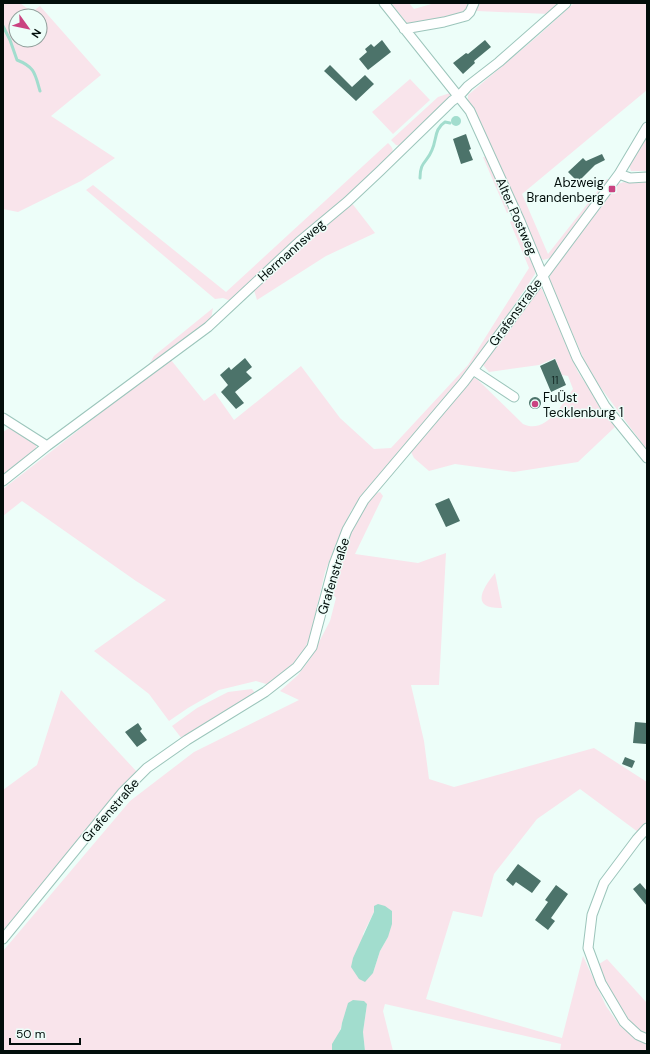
<svg xmlns="http://www.w3.org/2000/svg" width="650" height="1054" viewBox="0 0 650 1054" font-family="'DM Sans',sans-serif">
<style>
.green{fill:#f9e4eb;fill-rule:evenodd}
.water{fill:#a2ddce}
.lines{fill:none;stroke-linecap:round;stroke-linejoin:round}
.stream{stroke:#a2ddce;stroke-width:3}
.building{fill:#4c736a}
.minor-casing{stroke:#9cc5bb;stroke-width:11}
.minor{stroke:#fff;stroke-width:9}
.poi-dot{fill:#ca4381;stroke:#edfef9;stroke-width:1.5}
.labels{text-anchor:middle;stroke-width:3;stroke-linejoin:round;paint-order:stroke}
.number-label{font-size:11px;fill:#142723}
.poi-label{font-size:13px;fill:#020e0b;stroke:#edfef9;text-anchor:end}
.street-label{font-size:13px;fill:#020e0b;stroke:#edfef9}
</style>
<rect width="100%" height="100%" fill="#edfef9"/>
<!-- green -->
<path class="green" d="M3,3H20L32,12L40,6L101,75L51,116L115,158L81,181L18,212L3,209ZM16,16H40V40H16Z
M391,3H409L414,9L435,3H561L549,14L477,11L415,33Z
M574,3H647V90L522,194L548,254L607,179H610L562,245L550,258L543,260L538,256L468,104V95L539,35Z
M410,79L430,100L393,134L372,112Z
M450,93V98L400,146L396,145L391,140L438,97Z
M647,137V171H631L629,165Z
M388,143C392,147 394,149 392,155L231,301L223,298L215,299L86,190L93,185L226,292Z
M483,157H486L510,209V212L507,213Z
M624,182L629,183L647,182V450L598,384L585,362L549,281L550,274L618,184Z
M351,202L375,233L326,256L257,300L254,290Z
M513,220L517,223L536,267L535,274L478,359L448,396L397,453L351,511L338,539L325,572L310,637L302,655L288,670L270,685L256,681L219,690L188,708L169,721L149,694L94,651L166,600L136,581L22,501L3,516V489L139,383L171,360L204,401L215,393L234,420L301,366L340,418L374,449L391,448L468,365L529,268L510,222Z
M541,287L578,372L615,427L578,462L514,472L455,464L429,471L414,458L410,450L473,377L477,379L523,424C546,435 562,404 573,389L568,376L562,375L555,358L539,365L489,372L483,365L485,362L538,288Z
M213,308L211,319L147,368L154,356Z
M9,428L36,444V450L3,477V432Z
M380,492L383,496L355,554L418,563L446,553L439,685H411L424,741L429,779L454,787L594,748L647,782V822L638,832L580,789L537,819L494,874L482,917L453,911L426,999L562,1038L583,956L606,1006L620,1026L647,1045V1051H560L561,1044L385,1004L383,1011L393,1051H365L363,1032L367,1004L342,1023C341,1034 332,1040 332,1051H3V951L130,801L194,752L299,700L280,691L298,675L310,659L330,621L336,598L331,592C337,571 358,498 380,492ZM374,906L388,937L380,951L373,973L363,934L374,912Z
M495,573L502,608C470,609 482,589 495,573Z
M252,689L255,693L251,698L182,739L172,726L197,708L228,692Z
M61,690L137,772L116,793L3,931V790L37,765Z
M607,959L647,1003V1035L633,1026L625,1018L627,1016C615,1001 605,983 599,964Z"/>
<!-- water -->
<path class="water" d="M451 121a5 5 0 1 1 10 0a5 5 0 1 1-10 0Z
M378,904L385,906L392,911V924L388,937L380,951L373,973L365,982L359,979L351,967L353,958L374,912V906Z
M353,1000L364,1001L367,1004L363,1032L365,1051H332V1044L341,1029L342,1023L348,1003Z"/>
<g class="lines">
<!-- stream -->
<path class="stream" d="M3,26L10,40L17,60C35,67 35,74 40,91
M420,178C420,161 427,163 432,150C437,139 434,129 445,122L450,123"/>
</g>
<!-- building -->
<path class="building" d="M382,40L391,52L368,70L359,59L367,52L365,49L371,44L374,47Z
M485,40L491,47L474,61L475,63L463,74L453,63L466,53L468,54Z
M330,65L352,87L365,75L374,84L356,101L324,71Z
M466,134L471,149L469,150L473,160L461,164L453,139Z
M602,154L605,160L595,165L578,182L568,172L583,158L586,161Z
M245,358L252,367L246,372L252,378L235,392L244,403L236,409L221,392L228,385L220,375L229,367L231,370Z
M555,359L566,385L551,392L540,366Z
M529 403a6 6 0 1 1 12 0a6 6 0 1 1-12 0Z
M449,498L460,521L446,527L435,504Z
M635,722L647,723L646,744L633,743Z
M138,723L142,729L140,731L147,740L137,747L125,732Z
M625,757L635,761L632,768L622,764Z
M518,864L541,881L532,893L516,882L513,886L506,880Z
M640,883L647,891V906L633,889Z
M556,885L568,894L551,918L555,921L548,930L535,920L548,902L545,900Z"/>
<g class="lines">
<!-- minor casing -->
<g class="minor-casing">
<path id="minor" d="M384,3L470,111L520,221L577,358L605,406L647,458
M404,29L444,22L466,16L470,12L474,3
M619,174L630,178L647,177
M473,370L514,397
M3,418L47,446
M3,481L47,446L208,327L299,242L347,202L380,171L452,101L459,96L468,86L499,62L566,3
M647,828L637,839L604,883L592,915L588,948L601,983L624,1022L638,1035L647,1039
M3,939L122,793L147,768L187,740L265,692L297,667L312,647L334,564L347,530L364,500L464,382L619,174L647,127"/>
</g>
<!-- minor -->
<use href="#minor" class="minor"/>
</g>
<!-- markers -->
<g class="poi-dot">
<rect x="608" y="185" width="8" height="8" rx="2"/>
<circle cx="535" cy="404" r="4"/>
</g>
<g class="labels">
<!-- number labels -->
<g class="number-label">
<text x="555" y="384">11</text>
</g>
<!-- poi labels -->
<g class="poi-label">
<text x="604" y="187">Abzweig<tspan x="604" dy="15">Brandenberg</tspan></text>
<text x="543" y="402" text-anchor="start">FuÜst<tspan x="543" dy="15">Tecklenburg 1</tspan></text>
</g>
<!-- street labels -->
<g class="street-label">
<text transform="translate(517 216) rotate(66)" y="5">Alter Postweg</text>
<text transform="translate(291 250) rotate(-42)" y="5">Hermannsweg</text>
<text transform="translate(515 312) rotate(-54)" y="5">Grafenstraße</text>
<text transform="translate(333 576) rotate(-73)" y="5">Grafenstraße</text>
<text transform="translate(110 810) rotate(-49)" y="5">Grafenstraße</text>
</g>
</g>
<!-- border -->
<rect width="650" height="1054" fill="none" stroke="#020e0b" stroke-width="8"/>
<!-- north arrow -->
<g transform="translate(28 28) rotate(123)"><circle r="19" fill="#edfef9" stroke="#8f9e9a"/>
<path d="M0-3L7 15L0 10L-7 15Z" fill="#ca4381"/>
<text y="-6" font-size="11" font-weight="bold" text-anchor="middle" fill="#020e0b">N</text>
</g>
<!-- scale -->
<path d="M10 1038v6h70v-6" fill="none" stroke="#020e0b" stroke-width="2"/>
<text x="16" y="1038" font-size="12" fill="#020e0b" stroke="#edfef9" stroke-width="3" paint-order="stroke">50 m</text>
</svg>
